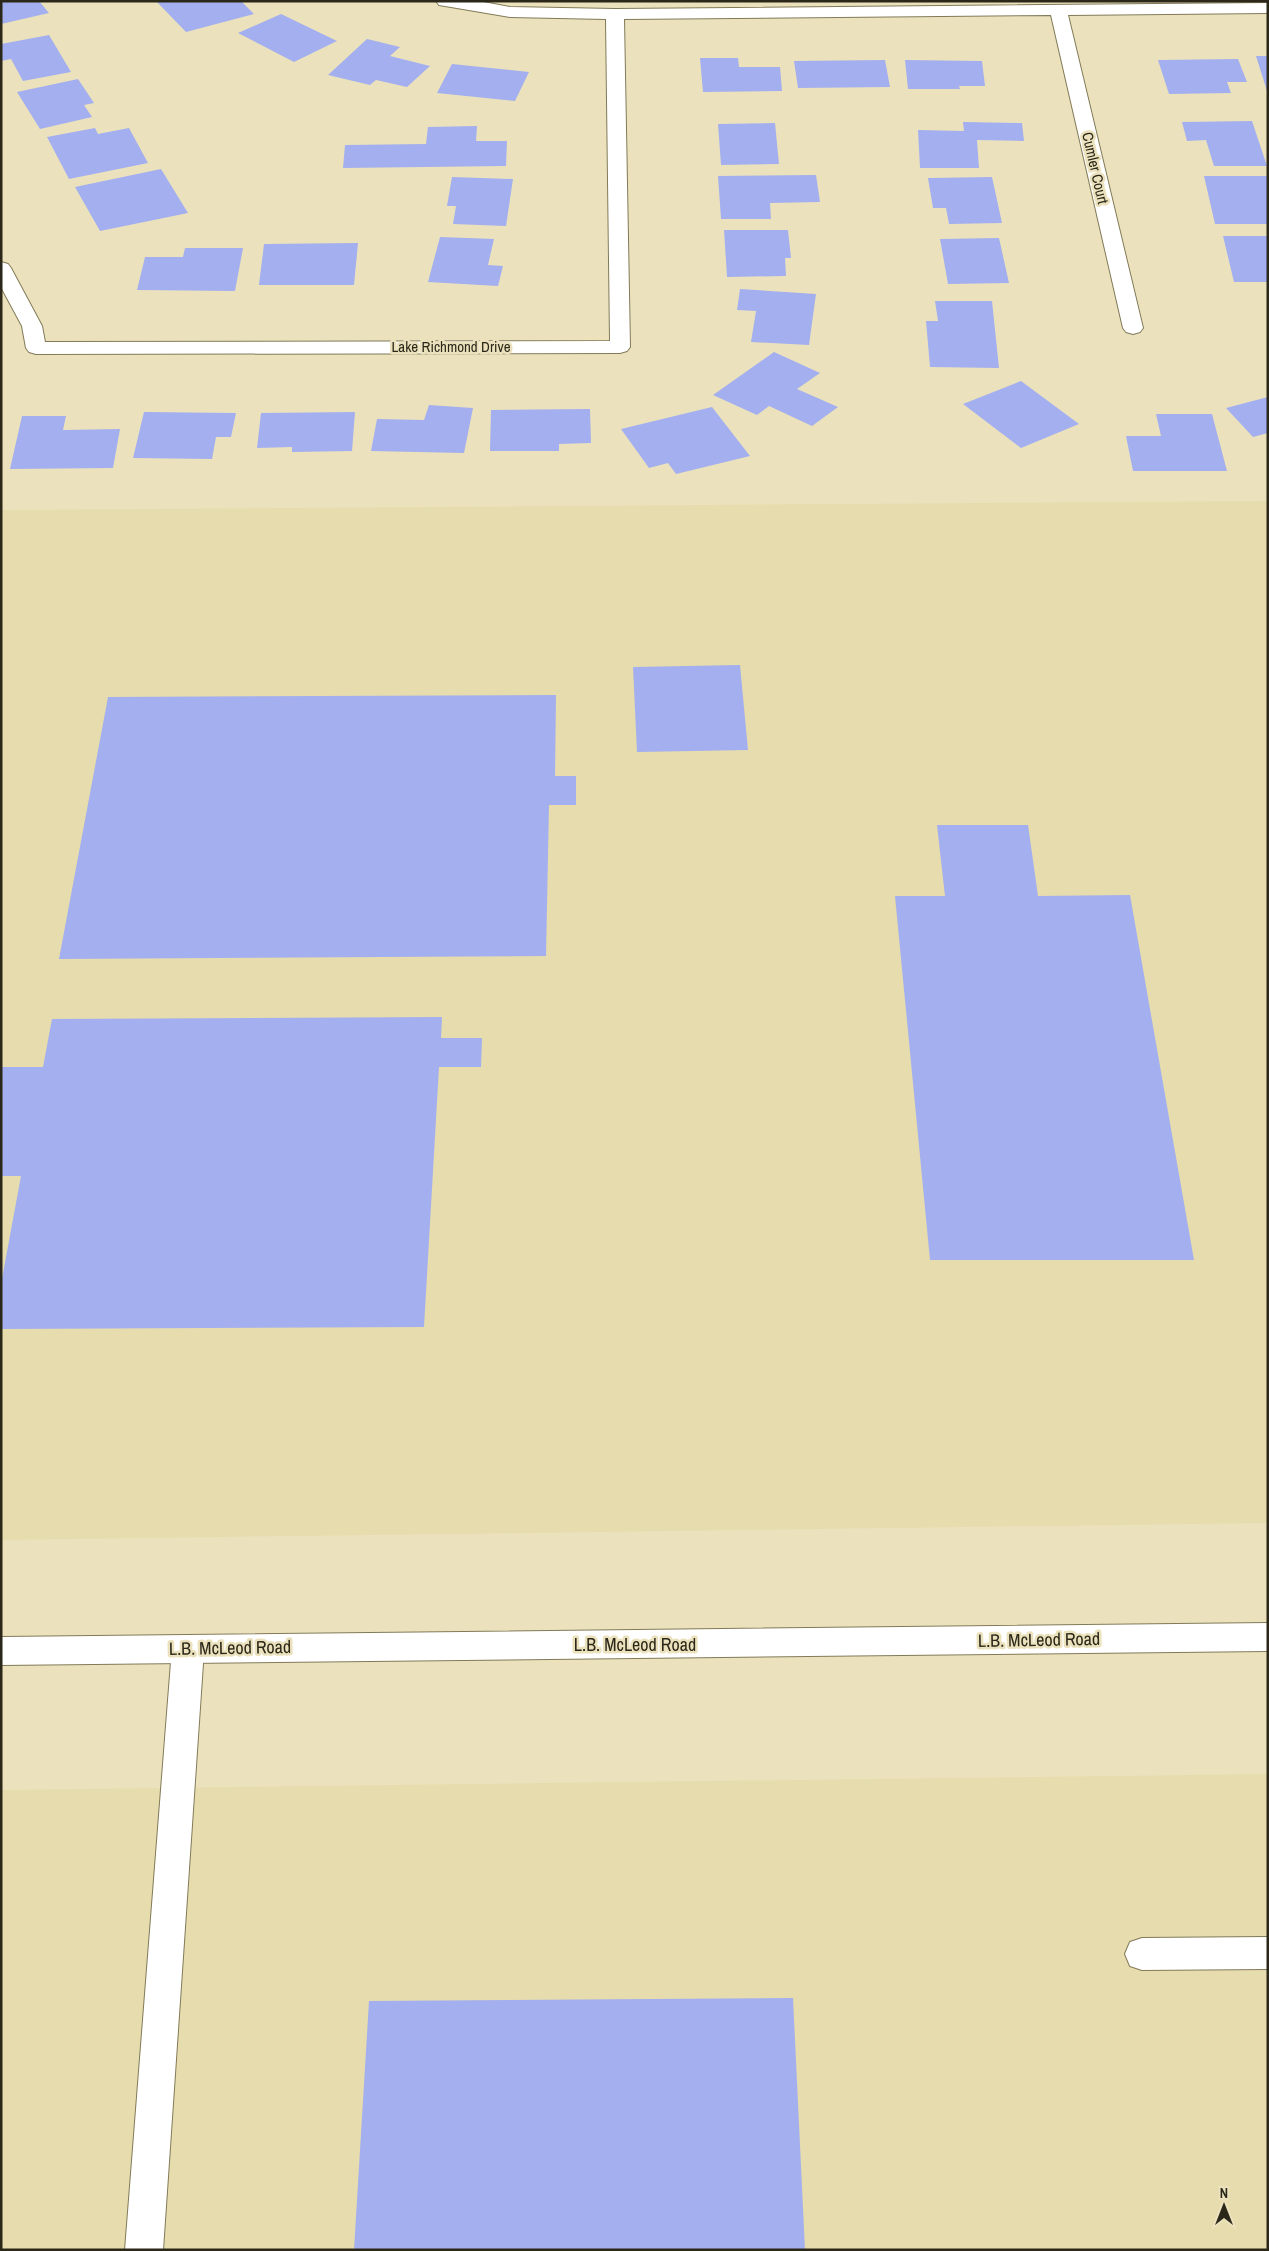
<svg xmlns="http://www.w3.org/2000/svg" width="1269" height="2251" viewBox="0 0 1269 2251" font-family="'Archivo Narrow',sans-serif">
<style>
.built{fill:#e6dcae}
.building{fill:#a3afef}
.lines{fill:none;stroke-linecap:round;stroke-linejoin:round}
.service-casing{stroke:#827a58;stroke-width:2}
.minor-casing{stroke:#827a58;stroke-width:2}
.tertiary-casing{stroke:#827a58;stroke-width:2}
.service{fill:#fff;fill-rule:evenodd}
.minor{fill:#fff;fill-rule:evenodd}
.tertiary{fill:#fff;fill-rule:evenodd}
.labels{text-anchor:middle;stroke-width:5;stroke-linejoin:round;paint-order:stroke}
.far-street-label{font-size:15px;fill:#2b2719;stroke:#ebe2bd}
.street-label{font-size:18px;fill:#2b2719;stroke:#ebe2bd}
</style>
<rect width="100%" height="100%" fill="#ebe2bd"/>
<!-- built -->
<path class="built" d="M1268,501V1523L1,1540V510Z
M1268,1774V2250H1V1790Z"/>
<!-- building -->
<path class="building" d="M1,1H39L49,13L1,24Z
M156,1H241L254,14L186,32Z
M281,14L337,41L294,62L238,33Z
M49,35L71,72L23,81L11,59L1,61V44Z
M367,39L400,47L390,56L430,66L407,87L376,80L370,85L328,75Z
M1256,56H1268V91H1267Z
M700,58H738L739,67H780L782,91L703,92Z
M1238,59L1247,82H1227L1231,93L1169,94L1158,60Z
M885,60L890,87L798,88L794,61Z
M905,60L982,61L985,86H959L960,89H908Z
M452,64L529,72L515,101L437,93Z
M78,79L94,103L84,105L92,117L40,129L17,92Z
M1252,121L1267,166H1214L1206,140L1187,141L1182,122Z
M963,122L1022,123L1024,141L977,140L979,168H920L918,130L964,131Z
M775,123L779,164L721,165L718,124Z
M477,126L476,141H507L506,166L343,168L345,145L426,144L428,127Z
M95,128L98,134L129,128L148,163L69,179L47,137Z
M161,169L188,213L100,231L75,187Z
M816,175L820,202L770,203L771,219H721L718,176Z
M1204,176H1268V224H1215Z
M452,177L513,179L506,226L453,224L456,206H447Z
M992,177L1002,223L949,224L946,208H933L928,178Z
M724,230H788L791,258H785L786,276L727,277Z
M1223,236H1268V282H1234Z
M440,237L494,239L488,265L503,266L498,286L428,282Z
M999,238L1009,283L948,284L940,239Z
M358,243L354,285H259L264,244Z
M185,248H243L235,291L137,290L145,257H183Z
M740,289L816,294L809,345L751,342L756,311L737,310Z
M935,301H992L999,368L930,367L926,321H938Z
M774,352L820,373L797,389L838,407L812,426L769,406L757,415L713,395Z
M1021,381L1079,424L1021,448L963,404Z
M1268,397V433L1253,437L1226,408Z
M429,405L473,408L464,453L371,451L377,419L424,420Z
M712,407L750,456L676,474L668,463L649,468L621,429Z
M590,409L591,443L559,444V451H490L491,410Z
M144,412L236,413L231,437H216L212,459L133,458Z
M355,412L352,451L292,452V447L257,448L261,413Z
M1156,414H1212L1227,471H1133L1126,436H1161Z
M22,416H66L63,430L120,429L113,468L10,469Z
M740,665L748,750L637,752L633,667Z
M556,695L555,776H576V805H549L546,956L59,959L108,697Z
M937,825H1028L1038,896L1130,895L1194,1260H930L895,896H945Z
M442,1017L441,1038H482L481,1067H439L424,1327L1,1329V1284L21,1176H1V1067H43L52,1019Z
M793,1998L805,2250H354L369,2001Z"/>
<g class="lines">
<!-- service casing -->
<g class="service-casing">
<path id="service" d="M188,1635L199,1639L204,1649L163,2250H125L172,1649L177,1639Z
M1268,1937V1969L1142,1970L1130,1966L1125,1954L1130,1942L1142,1938Z"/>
</g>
<!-- minor casing -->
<g class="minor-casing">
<path id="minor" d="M436,1H478L510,7L615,9L1268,3V13L1068,15L1143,328L1140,332L1133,334L1126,332L1123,328L1051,15L624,19L630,347L627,351L620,353L36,354L29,352L26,348L22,326L1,287V262L8,264L11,268L42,326L45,342L610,341L606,19L510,17L445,6L439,5Z"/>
</g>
<!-- tertiary casing -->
<g class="tertiary-casing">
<path id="tertiary" d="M1268,1623V1651L1,1665V1637Z"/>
</g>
<!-- service -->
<use href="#service" class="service"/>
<!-- minor -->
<use href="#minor" class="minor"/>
<!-- tertiary -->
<use href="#tertiary" class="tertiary"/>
</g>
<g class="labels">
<!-- far-street labels -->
<g class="far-street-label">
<text transform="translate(1095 168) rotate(77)" y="5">Cumler Court</text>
<text x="451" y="352">Lake Richmond Drive</text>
</g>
<!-- street labels -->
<g class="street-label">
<text transform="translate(1039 1640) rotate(-1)" y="6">L.B. McLeod Road</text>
<text x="635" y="1651">L.B. McLeod Road</text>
<text transform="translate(230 1648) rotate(-1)" y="6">L.B. McLeod Road</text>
</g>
</g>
<!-- border -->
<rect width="1269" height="2251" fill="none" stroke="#2b2719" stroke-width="5"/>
<!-- north arrow -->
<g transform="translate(1224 2206)" stroke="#ebe2bd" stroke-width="4" paint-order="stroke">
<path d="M0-4L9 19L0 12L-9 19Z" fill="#2b2719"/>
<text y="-8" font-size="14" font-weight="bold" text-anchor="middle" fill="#2b2719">N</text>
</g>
</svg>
